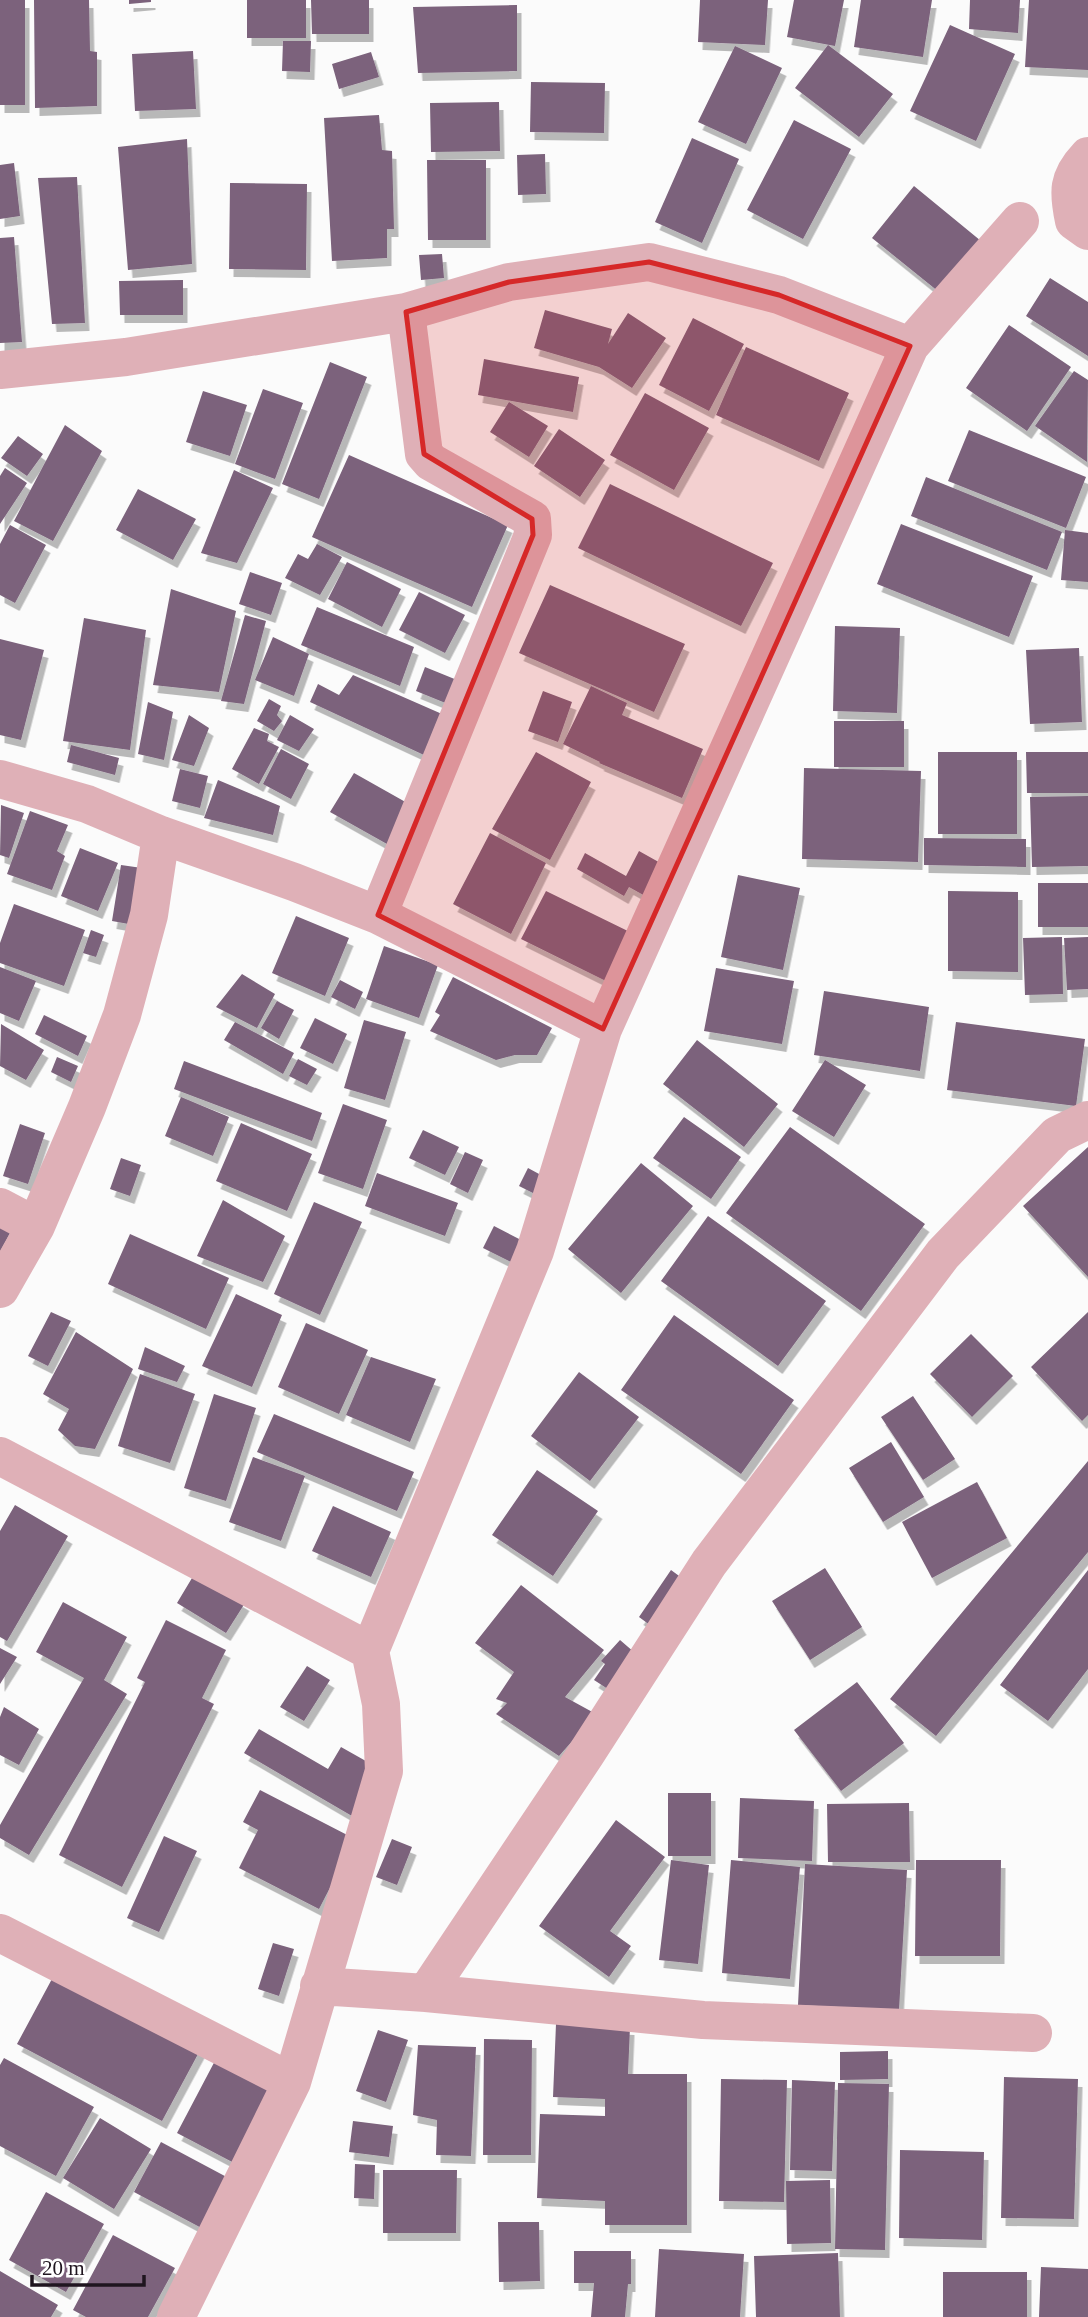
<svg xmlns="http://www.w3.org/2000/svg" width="1088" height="2317" viewBox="0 0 1088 2317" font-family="Georgia,serif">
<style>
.building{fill:#7b627b;filter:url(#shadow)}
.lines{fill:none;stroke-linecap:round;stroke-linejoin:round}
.minor{stroke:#dfb0b7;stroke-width:38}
.marked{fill:#d62828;fill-opacity:0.2;stroke:#d62828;stroke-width:5;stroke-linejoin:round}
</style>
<defs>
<filter id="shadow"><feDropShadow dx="4.5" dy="8" stdDeviation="0" flood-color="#0004"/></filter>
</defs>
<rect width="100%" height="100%" fill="#fbfbfb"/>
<!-- building -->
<path class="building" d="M0,0H25V105H0Z
M34,0H89L90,51L97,52V106L35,108Z
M129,0H151V2L129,4Z
M247,0H306V38H247Z
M311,0H369V34H312Z
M700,0H768L765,45L698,42Z
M794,0H844L835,46L787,37Z
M861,0H932L923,57L854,47Z
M970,0H1020L1018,33L969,29Z
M1029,0H1088V70L1025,67Z
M517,5V71L418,73L413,7Z
M950,25L1015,54L976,141L910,111Z
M283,41H311L310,72L282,71Z
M828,45L893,94L859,137L795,88Z
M735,46L782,68L746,144L698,122Z
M193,51L196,109L135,111L132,54Z
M371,52L379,77L339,89L332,64Z
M531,82L605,83L604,133L530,132Z
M499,102L500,151L431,152L430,103Z
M379,115L382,150L392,151L394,229H387V258L332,261L324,118Z
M794,120L851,149L803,239L747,210Z
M692,138L739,159L702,243L655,222Z
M187,139L192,264L128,270L118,147Z
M545,154L546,194L518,195L517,155Z
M427,160H486V240H428Z
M14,163L20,216L0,219V165Z
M77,177L85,323L52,324L38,178Z
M230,183L307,184L306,270L229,269Z
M914,186L981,241L939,292L872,238Z
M14,237L22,342L0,343V238Z
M442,254L444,278L421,280L419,255Z
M1050,278L1088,302V356L1026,316Z
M183,280V315H120L119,281Z
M545,310L612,329L608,344L628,313L666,338L632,388L599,367L534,348Z
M693,318L744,344L709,411L659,385Z
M1009,325L1071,367L1027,431L966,388Z
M746,347L849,393L819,461L716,415Z
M484,359L579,377L573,412L478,395Z
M330,362L367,377L319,499L282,484Z
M1074,371L1088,380L1087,462L1035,426Z
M263,389L303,403L275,479L235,464Z
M203,391L247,405L230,456L186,442Z
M645,393L709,428L674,490L610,455Z
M509,402L548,426L529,457L490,432Z
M65,425L102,451L53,541L14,521Z
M559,429L605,460L580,497L534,466Z
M969,430L1086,477L1066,528L948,481Z
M18,436L43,454L27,476L1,458Z
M349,455L508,525L472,607L312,537Z
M5,468L27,483L0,524V476Z
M234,470L273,488L237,563L201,553Z
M926,477L1062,532L1047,570L911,516Z
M610,484L773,563L741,626L578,548Z
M138,489L196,519L173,560L116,530Z
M901,524L1033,576L1009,637L877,584Z
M10,525L46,545L15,603L0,595V544Z
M1065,530L1088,533V582L1061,580Z
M317,544L342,557L320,595L285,578L298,554L308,559Z
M347,562L401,589L382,627L328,599Z
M250,572L282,583L271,615L239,604Z
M550,585L685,644L654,712L519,653Z
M171,589L236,611L219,692L153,685Z
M419,592L465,615L445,653L399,630Z
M317,607L414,647L400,686L301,645Z
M245,615L266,621L244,704L221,701Z
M84,618L146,630L130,750L63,741Z
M835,626L900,628L897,713L833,711Z
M273,637L309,654L294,696L255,680Z
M0,639L44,650L21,740L0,735Z
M1079,648L1082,722L1030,724L1026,650Z
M425,667L457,680L448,704L416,691Z
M353,675L442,714L424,755L310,702L318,684L339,695Z
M591,686L627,703L622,715L703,749L682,798L599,763L600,762L563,744Z
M543,691L572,702L558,742L528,731Z
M269,699L281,706L277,715L282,721L274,731L257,721Z
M148,702L173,712L164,760L138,754Z
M189,715L209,728L194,766L172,760Z
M290,715L314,729L299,751L277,740Z
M834,721H904V767H834Z
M254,728L269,734L267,741L279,747L259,784L232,769Z
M71,745L119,758L115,775L67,762Z
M281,749L309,764L291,799L263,784Z
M536,752L591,782L550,860L492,829Z
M938,752H1017V834H938Z
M1026,752H1088V793H1027Z
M804,768L921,771L918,862L802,859Z
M180,769L208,776L200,808L172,801Z
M354,773L409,804L387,844L330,812Z
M218,780L280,806L273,835L204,818Z
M1088,796V866L1032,867L1030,797Z
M1,805L24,813L9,858L0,855Z
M30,811L68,825L57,851L65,856L52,890L7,874Z
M490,833L546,863L511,934L453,904Z
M924,838L1026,839V867L924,865Z
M80,848L118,863L98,911L61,896Z
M639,851L664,865L647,897L629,887L624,896L577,869L585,853L626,876Z
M121,865L149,869L140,926L112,921Z
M738,875L800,888L783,970L721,957Z
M1038,883H1088V927H1038Z
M546,891L636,935L612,984L521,939Z
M948,891L1018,892V972L948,971Z
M14,904L85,930L64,986L0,963V943Z
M296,916L349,938L325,996L272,973Z
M91,930L104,935L96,957L83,953Z
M1062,937L1063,994L1025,995L1023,938Z
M1088,937V989L1067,990L1064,938Z
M384,946L438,965L419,1018L366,999Z
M0,967L36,981L19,1021L0,1013Z
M716,968L794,981L782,1044L704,1031Z
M242,974L275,994L257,1028L216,1007Z
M453,977L552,1028L537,1055H515L496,1060L430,1031L440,1015L435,1012Z
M340,980L363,992L355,1009L331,997Z
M824,991L929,1007L920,1071L814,1055Z
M277,1001L294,1010L279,1039L261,1028Z
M44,1015L87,1036L78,1056L35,1034Z
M315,1018L347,1034L333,1064L300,1048Z
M364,1020L406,1032L385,1100L344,1088Z
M235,1022L294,1053L283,1074L224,1040Z
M956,1022L1085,1039L1076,1106L947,1090Z
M1,1024L44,1050L26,1080L0,1066Z
M697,1040L778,1104L744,1147L663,1084Z
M57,1057L78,1066L71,1082L51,1072Z
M298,1059L317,1069L307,1085L289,1076Z
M825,1060L866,1085L834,1137L792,1111Z
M184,1061L322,1113L312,1141L174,1089Z
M181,1097L229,1117L213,1156L165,1136Z
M343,1104L387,1120L363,1189L318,1173Z
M684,1117L741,1157L711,1199L653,1158Z
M241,1123L312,1154L287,1211L216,1181Z
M20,1124L45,1133L28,1184L3,1176Z
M790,1127L925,1224L861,1311L726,1213Z
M423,1130L459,1147L445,1175L409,1158Z
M1088,1147V1277L1023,1206Z
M465,1152L483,1160L468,1193L450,1184Z
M121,1158L141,1165L130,1196L110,1189Z
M641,1163L693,1206L621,1293L568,1249Z
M528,1168L552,1181L543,1198L519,1186Z
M377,1173L458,1203L445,1236L365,1206Z
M223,1200L285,1236L263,1282L197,1256Z
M314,1202L362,1222L320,1315L274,1294Z
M708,1216L826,1301L778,1366L661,1281Z
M0,1218L14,1225L0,1252Z
M494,1226L523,1241L511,1262L483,1248Z
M130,1234L229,1278L206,1329L108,1284Z
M236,1294L282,1315L252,1387L202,1366Z
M51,1312L71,1321L48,1366L28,1356Z
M1088,1312V1415L1082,1421L1031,1367Z
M674,1315L794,1400L741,1474L621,1390Z
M306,1323L368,1350L339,1414L278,1387Z
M76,1332L133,1369L95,1449L75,1446L58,1430L69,1409L43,1394Z
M971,1334L1013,1376L972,1417L930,1374Z
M145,1347L185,1366L177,1382L138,1369Z
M371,1357L436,1379L410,1442L346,1415Z
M579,1372L639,1417L590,1481L531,1436Z
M140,1374L195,1394L170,1463L118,1446Z
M214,1394L256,1408L226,1501L184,1488Z
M913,1396L955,1459L923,1480L881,1417Z
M274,1414L414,1472L397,1511L257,1452Z
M891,1442L924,1497L883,1522L849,1468Z
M253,1457L305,1476L281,1541L229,1522Z
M1088,1461V1552L936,1736L890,1699Z
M537,1470L598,1511L553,1576L492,1535Z
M977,1482L1007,1538L932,1578L902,1522Z
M15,1505L68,1536L7,1641L0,1637V1531Z
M333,1506L391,1532L371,1577L312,1551Z
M825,1568L862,1627L810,1660L772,1601Z
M671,1570L690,1584L658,1631L639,1617Z
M1088,1570V1669L1048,1721L1000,1685Z
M195,1573L245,1603L226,1633L177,1603Z
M521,1585L604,1650L565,1697L596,1714L559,1756L496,1714L507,1703L496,1699L514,1672L475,1643Z
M63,1602L127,1637L104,1680L127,1694L29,1855L0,1838V1825L84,1678L36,1652Z
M166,1620L226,1650L202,1698L214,1704L122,1887L59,1855L145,1682L137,1678Z
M620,1640L642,1659L611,1691L594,1680L605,1664L601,1661Z
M0,1648L17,1657L0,1684Z
M307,1666L330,1680L304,1721L280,1707Z
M857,1682L904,1743L841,1791L794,1730Z
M4,1707L39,1729L19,1765L0,1755V1717Z
M259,1729L328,1769L341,1747L380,1769L352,1816L244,1753Z
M260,1790L355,1839L319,1909L239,1868L258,1830L243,1822Z
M668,1793H711V1856H668Z
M740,1798L814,1801L812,1861L738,1858Z
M909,1803L910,1862H828L827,1804Z
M616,1820L665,1857L610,1931L631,1946L609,1977L539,1926Z
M164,1836L197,1851L159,1932L127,1918Z
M392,1839L412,1847L397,1885L376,1877Z
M671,1860L709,1865L698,1964L659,1960Z
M731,1860L800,1867L790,1979L722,1973Z
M916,1860H1001L1000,1956H915Z
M805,1864L907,1870L899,2010L798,2005Z
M273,1943L294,1949L279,1996L258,1989Z
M60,1964L205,2041L162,2121L17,2044Z
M556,2024L630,2027L628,2074H687V2225H605V2201L537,2198L540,2114L605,2116V2099L553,2097Z
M378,2030L408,2040L386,2102L356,2091Z
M484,2039L532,2040L531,2155H483Z
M418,2045L476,2047L471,2156L436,2155L437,2120L413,2115Z
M888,2051V2079L840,2080V2052Z
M217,2057L279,2089L238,2165L177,2133Z
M4,2058L94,2107L56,2176L0,2146V2065Z
M1004,2077L1078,2079L1074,2219L1001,2218Z
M721,2079L787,2080L784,2202L719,2201Z
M792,2080L835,2082L832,2171L790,2170Z
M838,2083L889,2084L885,2250L835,2249Z
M100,2118L151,2149L114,2209L63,2178Z
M353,2121L393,2126L389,2157L349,2152Z
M161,2142L236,2182L209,2232L134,2192Z
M900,2150L984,2152L982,2240L899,2238Z
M355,2164L375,2165L374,2199L354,2198Z
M383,2170H457L456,2233H383Z
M830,2180L831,2243L787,2244L786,2181Z
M46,2192L104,2224L66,2292L9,2260Z
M498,2222H539L540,2281L499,2282Z
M113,2235L175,2268L148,2317H86L73,2310Z
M659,2249L744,2254L740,2317H655Z
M574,2251H631V2284H628L625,2317H591L594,2283H574Z
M838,2253L840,2317H756L754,2256Z
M1041,2267L1088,2269V2317H1039Z
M0,2271L58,2305L51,2317H0Z
M943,2272H1027V2317H943Z"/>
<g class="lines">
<!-- minor -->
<path class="minor" d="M1088,156C1067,178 1068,192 1074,221L1088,231
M0,370L126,357L406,312L509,282L649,262L779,295L910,346
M0,779L87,804L161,835L294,882L378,915L603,1029
M378,915L533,535L532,519L431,462L424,454L406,312
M0,1207L36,1226
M0,1289L36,1226L87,1107L122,1015L149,915L161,835
M0,1456L370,1651
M0,1933L292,2082
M319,1986L426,1993L703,2020L1033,2033
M426,1993L586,1754L709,1563L943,1254L1057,1135L1088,1120
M176,2317L292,2082L384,1771L381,1704L370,1651L535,1251L603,1029L910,346L1020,221"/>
</g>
<!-- marked area -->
<path class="marked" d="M649,262L779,295L910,346L603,1029L378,915L533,535L532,519L424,454L406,312L509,282Z"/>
<!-- scale -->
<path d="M32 2275v10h112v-10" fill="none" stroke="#1f151f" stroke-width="3.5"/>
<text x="42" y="2275" font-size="21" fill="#1f151f" stroke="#ffffff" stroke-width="5" paint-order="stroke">20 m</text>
</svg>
